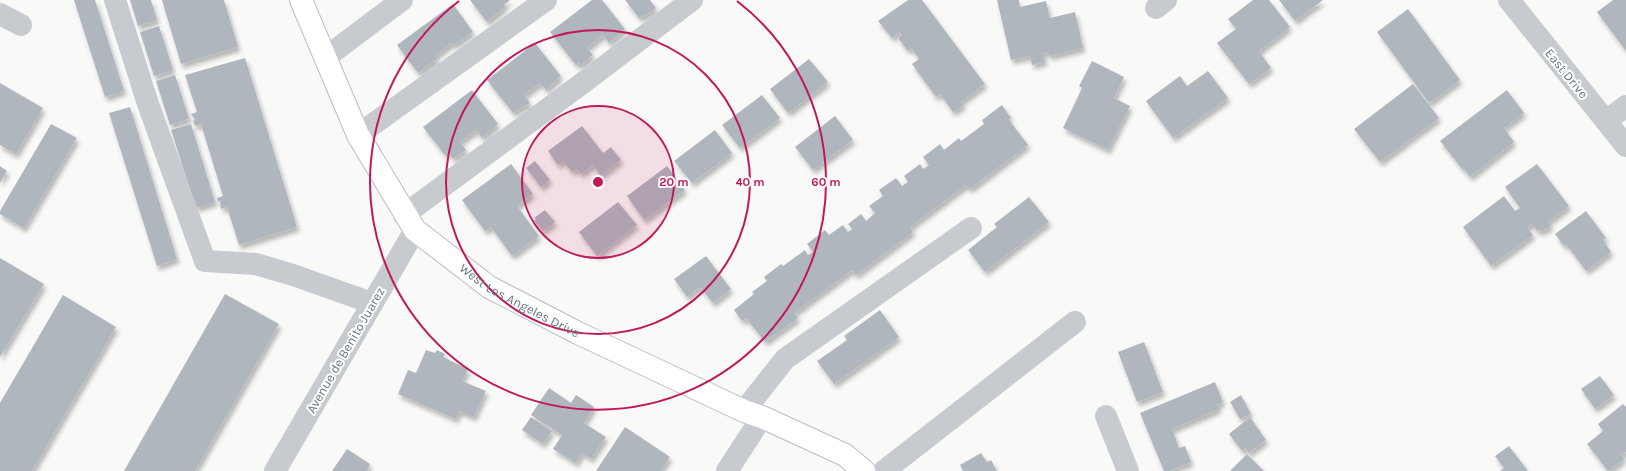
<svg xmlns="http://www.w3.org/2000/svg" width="1626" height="471" viewBox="0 0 1626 471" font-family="Karla,sans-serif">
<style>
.building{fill:#afb6bd;filter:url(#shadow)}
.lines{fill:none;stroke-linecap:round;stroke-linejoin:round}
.major-casing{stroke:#babdc2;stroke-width:24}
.minor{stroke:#c7cace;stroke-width:22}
.major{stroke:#fff;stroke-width:22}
.ring{fill:none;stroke:#c2185b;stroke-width:2}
.labels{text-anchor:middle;stroke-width:4;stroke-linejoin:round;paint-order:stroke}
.street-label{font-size:13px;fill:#687688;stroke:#fff}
.centre{fill:#c2185b;stroke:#fff;stroke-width:2}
.ring-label{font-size:12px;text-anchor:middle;font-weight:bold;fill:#c2185b;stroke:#fff;stroke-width:4;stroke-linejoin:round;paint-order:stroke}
</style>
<defs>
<filter id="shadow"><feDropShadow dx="2.5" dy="4.5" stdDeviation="2" flood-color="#0004"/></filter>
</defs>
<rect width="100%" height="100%" fill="#f9faf7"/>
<!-- building -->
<path class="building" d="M74,0H95L124,91L105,97Z
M130,0H151L157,20L138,26Z
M162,0H224L238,47L181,64Z
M470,0H510L504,5L505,7L487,22Z
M592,0H602L625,29L609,43L603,35L587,48L593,55L581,65L579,63L576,65L550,32Z
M625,0H650L656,8L644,17L643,15L639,18Z
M908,0H922L985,84L961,102L964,105L953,112L940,94L936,97L912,64L919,59L911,48L907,50L898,38L902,35L899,32L892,38L878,21Z
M997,0H1019L1020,7L1046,1L1050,18L1075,12L1083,48L1049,56L1048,52L1043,53L1045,62L1032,65L1030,56L1011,60Z
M1253,0H1269L1290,27L1259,51L1271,68L1249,84L1217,43L1236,29L1228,19Z
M1279,0H1323L1295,21Z
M1613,0H1626V51L1597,12Z
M453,4L473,32L454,45L452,43L435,56L437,59L418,73L397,45Z
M1408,9L1460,80L1429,103L1377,32Z
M159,26L173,70L154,76L140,32Z
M535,43L561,76L546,90L540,83L524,95L530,103L513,113L487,80Z
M245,58L297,227L239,245L227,207L221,209L220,201L218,202L217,198L223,196L201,124L195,126L193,121L195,120L191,114L197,112L185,75Z
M809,59L828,82L788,113L770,89Z
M1092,61L1124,77L1114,98L1130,106L1108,150L1063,128L1082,88L1079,86Z
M1208,71L1228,98L1173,138L1146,101L1180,76L1187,86Z
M175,75L189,119L170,125L156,81Z
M0,83L43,108L16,154L0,145Z
M1413,84L1439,118L1380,162L1354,129Z
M472,90L498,124L482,138L476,130L460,142L466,150L453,159L448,152L445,155L423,127Z
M1507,90L1524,113L1504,128L1514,142L1470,177L1464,169L1463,170L1440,141Z
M762,95L780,118L740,148L722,125Z
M1002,105L1011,118L1009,120L1028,145L970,189L966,185L910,227L913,232L856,275L852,270L794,313L798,318L765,342L746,318L742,321L734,310L754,294L752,292L767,281L764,277L781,264L783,266L805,250L808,255L813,252L807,244L825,230L829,235L843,225L848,232L852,229L848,224L861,214L866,221L875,213L869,206L883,196L879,190L896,178L902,186L908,182L904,176L920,164L923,169L929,165L923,157L940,144L944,150L959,138L961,141L984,124L982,120Z
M130,107L177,259L157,266L109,113Z
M835,116L853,140L813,170L795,147Z
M51,124L77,138L24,228L0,214V211Z
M191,124L215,202L196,208L171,130Z
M582,126L603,153L611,147L621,160L601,176L593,165L581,174L577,169L572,172L563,161L558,165L548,151Z
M715,130L732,153L692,183L674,161Z
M535,161L550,180L541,187L526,168Z
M511,164L533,194L517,206L539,236L512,256L491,227L485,231L462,200Z
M1537,164L1569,206L1548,222L1551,226L1541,232L1539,229L1537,231L1532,224L1527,227L1533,235L1491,266L1463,227L1504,196L1515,211L1520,208L1505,187Z
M0,166L7,171L0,183Z
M667,166L685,190L644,220L627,196Z
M1029,197L1049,222L985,272L968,250L997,227L994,224Z
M618,202L637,225L597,256L579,232Z
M545,210L555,222L543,231L534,221L536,219L534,218Z
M1586,211L1606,238L1603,240L1611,252L1586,271L1566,244L1564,246L1555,234Z
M706,256L731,289L713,303L700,287L687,297L674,279Z
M0,258L44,284L0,357Z
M225,294L279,324L195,471H124Z
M63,295L116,327L32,471H0V403Z
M880,310L899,337L834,384L817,361L847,340L844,336Z
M1144,342L1163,392L1137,402L1118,352Z
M426,350L435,353L437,350L445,354L443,357L468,369L462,381L486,391L474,417L459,411L456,419L398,394L408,370L416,373Z
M1600,376L1614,395L1595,409L1581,389Z
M1215,382L1223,402L1217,405L1219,409L1172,429L1179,448L1185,446L1191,462L1169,471H1164L1140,413Z
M549,388L571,403L576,395L594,407L584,423L606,437L591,459L582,453L576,463L553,449L562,435L531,415Z
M1241,395L1251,414L1240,419L1230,402Z
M1623,404L1626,407V452L1621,455L1624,459L1608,471L1587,444L1603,431L1598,424Z
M531,417L552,431L543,444L522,430Z
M1250,417L1266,440L1249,453L1245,448L1242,451L1229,434Z
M625,427L670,457L660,471H596Z
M1509,446L1528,471H1500L1504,468L1495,456Z
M347,449L370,464L367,470L369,471H332Z
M981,453L987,462L991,460L997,471H963L960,465Z
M1247,454L1264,471H1230Z"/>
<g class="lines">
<!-- major casing -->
<g class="major-casing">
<g id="major">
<path id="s1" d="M301,0L358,135L415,230L489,287L578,333L744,411L762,417L845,455L864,471"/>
</g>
</g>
<!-- minor -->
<path class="minor" d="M115,0L148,104L205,261L256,264L293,275L372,303
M1509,0L1626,146
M1156,8L1166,0
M0,14L21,25
M325,58L402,0
M1606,121L1626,106
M358,135L546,0
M404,215L584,82L692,0
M744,411L785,359L971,228
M1106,416L1128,471
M275,471L415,230
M727,471L762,417
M884,471L1075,322"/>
<!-- major -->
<use href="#major" class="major"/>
</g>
<!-- distance rings -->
<circle cx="598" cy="182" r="76" fill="#c2185b" fill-opacity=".12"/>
<g class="ring">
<circle cx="598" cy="182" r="76"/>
<circle cx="598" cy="182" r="152"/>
<path d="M737 1A228 228 0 1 1 459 1"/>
</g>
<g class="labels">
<!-- street labels -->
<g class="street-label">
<text transform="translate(1567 73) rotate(51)" y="5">East Drive</text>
<text dy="5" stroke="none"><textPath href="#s1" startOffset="384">West Los Angeles Drive</textPath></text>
<text transform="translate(345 350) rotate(-60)" y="5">Avenue de Benito Juarez</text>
</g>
</g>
<circle cx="598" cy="182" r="6" class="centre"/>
<g class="ring-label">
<text x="674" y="186">20 m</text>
<text x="750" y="186">40 m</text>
<text x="826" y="186">60 m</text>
</g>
</svg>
